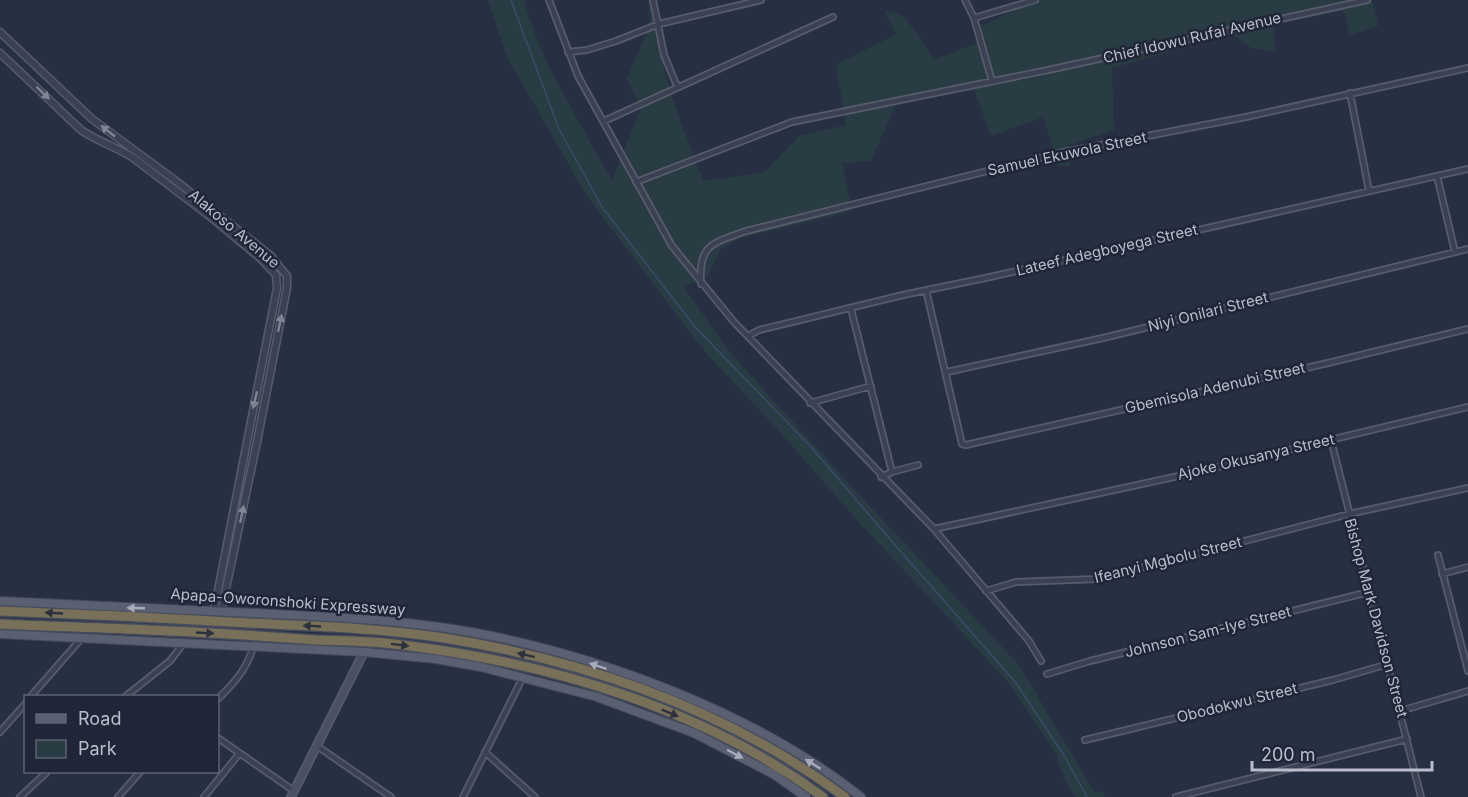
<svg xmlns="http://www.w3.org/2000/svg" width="1468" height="797" viewBox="0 0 1468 797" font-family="Inter,sans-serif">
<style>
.green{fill:#293c43}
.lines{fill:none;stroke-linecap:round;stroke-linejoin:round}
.stream{stroke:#3e4a6a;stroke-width:1.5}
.minor-casing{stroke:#575c6c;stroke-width:8}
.tertiary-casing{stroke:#575c6c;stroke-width:9}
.secondary-casing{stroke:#575c6c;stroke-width:10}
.primary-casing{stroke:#454a5b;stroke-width:10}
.motorway-casing{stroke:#464c5c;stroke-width:12}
.minor{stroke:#3b4152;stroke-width:4.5}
.tertiary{stroke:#3b4152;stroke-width:6}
.secondary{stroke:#495065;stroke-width:7}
.primary{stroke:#5a6072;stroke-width:8}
.motorway{stroke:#787059;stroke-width:9}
.oneway{fill:#808595}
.oneway2{fill:#a6aaba}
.oneway3{fill:#2d313c}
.labels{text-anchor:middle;stroke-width:5;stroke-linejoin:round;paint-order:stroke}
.street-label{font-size:15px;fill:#b9bdcc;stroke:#202637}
</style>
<rect width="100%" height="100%" fill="#272f42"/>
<!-- green -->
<path class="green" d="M488,0H524C540,63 582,124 612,181L641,108L627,79L650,24L648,0H651L666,77L680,120L703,181L765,172L799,136L846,125L836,65L896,34L884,10L903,15L935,59L975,44L980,27L1035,0H1372L1378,26L1350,35L1344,11L1273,24L1275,52L1251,48L1232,34L1112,68L1114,130L1068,145L1070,166H1058L1043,117L991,136L974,90L896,104L871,161L842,163L852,211L738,239L720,250L708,276L684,287L729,351L855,490L1020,666L1094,792L1102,791L1105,797H1075L1065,780L1057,759L1058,756L1007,681L855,518L778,430L705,352L586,195L507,57Z"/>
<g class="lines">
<!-- stream -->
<path class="stream" d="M511,0L559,129L602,207L696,328L811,447L895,545L1016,683L1065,757L1087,797"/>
<!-- minor casing -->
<g class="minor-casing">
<path id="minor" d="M549,0L578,76L672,246L734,322L934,529L1029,641L1041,661
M653,0L664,55L677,86
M965,0L974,18L992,81
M974,18L1035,0
M568,52L587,50L616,41L659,24L761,0
M1350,93L1369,191
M604,121L833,17
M1437,176L1455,252
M636,182L792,122L1053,69L1367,0
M701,284C698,244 713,243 746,231L1064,152L1246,117L1468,68
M926,290L962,444L966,445L1328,363L1468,329
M851,309L892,472L881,477
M748,336L759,330L903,295L990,277L1468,169
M947,372L1103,338L1468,249
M810,403L871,386
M1331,440L1421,797
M892,472L918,465
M934,529L1188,474L1468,407
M1438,555L1468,671
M1442,574L1468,567
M986,591L1016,582L1098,579L1349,514L1468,488
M1047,674L1090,661L1369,592
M31,696L81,639
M126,696L170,661L183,644
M218,699C235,682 247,669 254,645
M1400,711L1468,691
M0,732L26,703
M218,738L294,791
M1085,740L1333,680L1388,664
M317,746L391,797
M485,752L535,797
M20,797L47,772
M118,797L140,772
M204,797L239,754
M463,797L523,677
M1176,797L1407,739"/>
</g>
<!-- tertiary casing -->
<g class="tertiary-casing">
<path id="tertiary" d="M0,32L92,119L176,181L271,256L287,276V288L257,442L221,612
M0,53L81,130C97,141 114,146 132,157L212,218L260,258L276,275L277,288L214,611"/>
</g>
<!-- secondary casing -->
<g class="secondary-casing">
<path id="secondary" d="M291,797L364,652"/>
</g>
<!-- primary casing -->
<g class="primary-casing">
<path id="primary" d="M0,601C77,605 154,609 231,612C311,616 392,618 471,632C602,656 757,714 861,797
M0,634L364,652L436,659L481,667L597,697L694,733L773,774L806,797"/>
</g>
<!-- motorway casing -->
<g class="motorway-casing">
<path id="motorway" d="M0,611C83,614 166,618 249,623C314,626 380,628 444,638C588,661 727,710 845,797
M0,624C50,627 100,627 149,630C205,632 261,636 316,640C345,641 374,641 402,645C550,663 702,708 823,797"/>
</g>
<!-- minor -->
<use href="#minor" class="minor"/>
<!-- tertiary -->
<use href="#tertiary" class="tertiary"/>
<!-- secondary -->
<use href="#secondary" class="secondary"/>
<!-- primary -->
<use href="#primary" class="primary"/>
<!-- motorway -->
<use href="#motorway" class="motorway"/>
</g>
<!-- one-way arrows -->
<defs><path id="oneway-solid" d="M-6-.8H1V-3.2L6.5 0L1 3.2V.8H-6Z" transform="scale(1.5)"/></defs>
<g class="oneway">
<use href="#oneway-solid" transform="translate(43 93) rotate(44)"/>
<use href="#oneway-solid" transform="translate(108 131) rotate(-142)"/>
<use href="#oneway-solid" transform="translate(280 323) rotate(-78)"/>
<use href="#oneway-solid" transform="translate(255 400) rotate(103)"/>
<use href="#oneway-solid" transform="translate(242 514) rotate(-78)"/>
</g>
<g class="oneway2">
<use href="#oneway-solid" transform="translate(136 608) rotate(-178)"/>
<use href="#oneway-solid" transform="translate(598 666) rotate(-162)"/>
<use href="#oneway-solid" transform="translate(735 754) rotate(28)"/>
<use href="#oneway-solid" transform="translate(813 764) rotate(-148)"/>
</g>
<g class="oneway3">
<use href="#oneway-solid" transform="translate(54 613) rotate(-177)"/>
<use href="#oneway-solid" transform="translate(312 626) rotate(-177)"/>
<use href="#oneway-solid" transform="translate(205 633) rotate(3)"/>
<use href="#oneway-solid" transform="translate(400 645) rotate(7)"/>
<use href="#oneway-solid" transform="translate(526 655) rotate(-166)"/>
<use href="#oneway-solid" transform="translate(670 713) rotate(22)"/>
</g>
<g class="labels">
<!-- street labels -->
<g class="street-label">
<text transform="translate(1192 38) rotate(-13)" y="5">Chief Idowu Rufai Avenue</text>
<text transform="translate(1067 154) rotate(-12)" y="5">Samuel Ekuwola Street</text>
<text transform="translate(234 229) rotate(40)" y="5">Alakoso Avenue</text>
<text transform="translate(1107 250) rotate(-13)" y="5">Lateef Adegboyega Street</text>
<text transform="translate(1208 312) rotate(-14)" y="5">Niyi Onilari Street</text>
<text transform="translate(1215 388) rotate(-13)" y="5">Gbemisola Adenubi Street</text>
<text transform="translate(1256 457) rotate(-13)" y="5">Ajoke Okusanya Street</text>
<text transform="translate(1168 560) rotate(-14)" y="5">Ifeanyi Mgbolu Street</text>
<text transform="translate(288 602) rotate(4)" y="5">Apapa-Oworonshoki Expressway</text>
<text transform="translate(1376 618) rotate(75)" y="5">Bishop Mark Davidson Street</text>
<text transform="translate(1208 632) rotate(-14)" y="5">Johnson Sam-Iye Street</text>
<text transform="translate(1237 703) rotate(-14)" y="5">Obodokwu Street</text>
</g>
</g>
<!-- legend -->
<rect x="24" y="695" width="195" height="78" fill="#202637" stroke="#5d6273" stroke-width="1.5"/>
<rect x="36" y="714" width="30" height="9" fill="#5a6072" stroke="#5d6273" stroke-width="1.5"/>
<text x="78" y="725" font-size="18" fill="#b9bdcc">Road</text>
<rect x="36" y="740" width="30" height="18" fill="#293c43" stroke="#5d6273" stroke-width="1.5"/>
<text x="78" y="755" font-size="18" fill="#b9bdcc">Park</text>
<!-- scale -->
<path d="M1252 761v9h180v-9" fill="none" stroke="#b9bdcc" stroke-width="3"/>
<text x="1261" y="761" font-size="18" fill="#b9bdcc" stroke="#202637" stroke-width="4.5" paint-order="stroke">200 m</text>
</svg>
